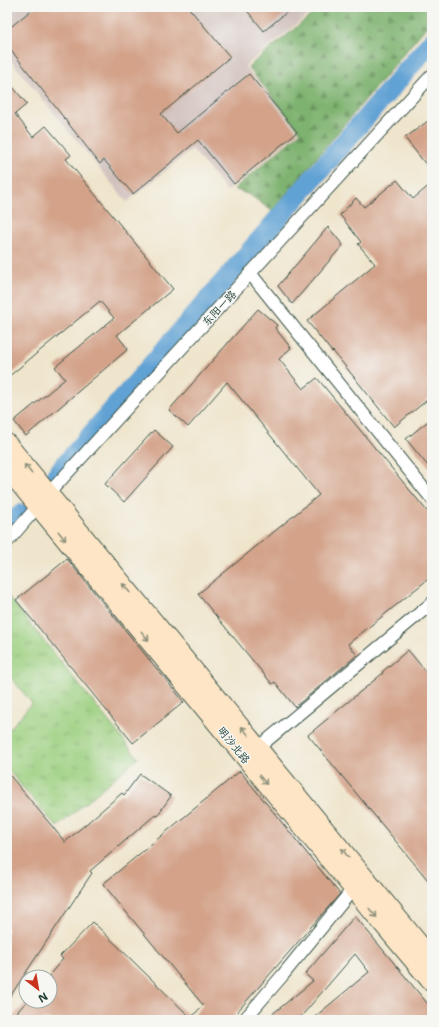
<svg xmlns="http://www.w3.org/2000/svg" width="439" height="1027" viewBox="0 0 439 1027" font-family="'Shantell Sans','LXGW WenKai TC',sans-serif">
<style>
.industrial{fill:#d0c0bc}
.grass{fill:url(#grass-tufts);stroke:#5e865a}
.forest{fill:url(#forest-firs);stroke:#4e7852}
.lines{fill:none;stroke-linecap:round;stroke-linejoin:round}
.river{stroke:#60a2d4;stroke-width:20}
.building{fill:#d3a289}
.street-casing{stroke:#3e564b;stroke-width:14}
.secondary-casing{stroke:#3e564b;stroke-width:20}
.street{stroke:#fff;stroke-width:12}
.secondary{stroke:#fde5c5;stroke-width:18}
.oneway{stroke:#8e917c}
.labels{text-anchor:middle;stroke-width:3;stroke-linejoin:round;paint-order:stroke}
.street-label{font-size:11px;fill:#1f3d34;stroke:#f6f6f2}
</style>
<defs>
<pattern id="grass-tufts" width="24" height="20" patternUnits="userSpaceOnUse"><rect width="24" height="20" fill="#9dd081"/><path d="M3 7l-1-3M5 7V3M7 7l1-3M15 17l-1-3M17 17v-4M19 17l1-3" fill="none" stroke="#7faa6a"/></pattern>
<pattern id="forest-firs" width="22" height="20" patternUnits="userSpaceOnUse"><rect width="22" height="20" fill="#7eb26f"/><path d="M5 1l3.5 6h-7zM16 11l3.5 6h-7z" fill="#67925c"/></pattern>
</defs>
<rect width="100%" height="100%" fill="#f6f6f2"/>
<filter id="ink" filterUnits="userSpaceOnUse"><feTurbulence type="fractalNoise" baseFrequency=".025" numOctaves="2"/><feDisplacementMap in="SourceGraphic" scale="8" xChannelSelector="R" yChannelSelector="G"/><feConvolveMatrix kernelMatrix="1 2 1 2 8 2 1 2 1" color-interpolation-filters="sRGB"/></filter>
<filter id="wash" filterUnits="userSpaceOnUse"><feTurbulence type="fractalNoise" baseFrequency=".012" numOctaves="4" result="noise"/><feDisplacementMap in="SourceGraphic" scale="16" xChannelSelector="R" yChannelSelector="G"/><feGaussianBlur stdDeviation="0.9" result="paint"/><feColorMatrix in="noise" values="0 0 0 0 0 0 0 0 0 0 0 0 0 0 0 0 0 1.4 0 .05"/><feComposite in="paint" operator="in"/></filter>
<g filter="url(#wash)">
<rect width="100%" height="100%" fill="#efe5cc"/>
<!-- industrial -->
<path class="industrial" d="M7,7H318L245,66L299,132L227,191L192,149L127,202L7,56Z"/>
<!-- grass -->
<path class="grass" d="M7,595L138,758L57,827L7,769V732L32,703L7,673Z"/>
<!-- forest -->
<path class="forest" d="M321,7H427L432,13V20L272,211L250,195L234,189L301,132L248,67Z"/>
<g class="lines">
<!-- river -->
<path class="river" d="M56,475L432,41
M7,530L21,514"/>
</g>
<g id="blocks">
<!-- building -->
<path class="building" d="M35,7H188L230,57L161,114L177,133L249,74L297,132L234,184L198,140L133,194L104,160L100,164L7,45V30Z
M244,7H293L264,31Z
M7,80L27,104L15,114L33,137L46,126L71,155L66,159L173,289L117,335L128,349L26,436L14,421L65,379L55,367L114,318L100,301L7,378Z
M432,118V172L405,138Z
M397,180L413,199L432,183V396L394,427L333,351L332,352L307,321L375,264L358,244L361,242L340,215L356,198L364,207Z
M328,227L343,245L292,304L278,286Z
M258,309L277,325L275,328L291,348L279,359L303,389L317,378L432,517V576L348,644L357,655L295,707L275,682L272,684L198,594L319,495L227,382L188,427L169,410Z
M432,418V471L406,439Z
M154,430L173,447L124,502L105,484Z
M67,559L184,702L133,743L16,600Z
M408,650L432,679V885L308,735L383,673L382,672Z
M240,771L340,894L324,912L230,1020H10L27,1001H50V974L63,959L60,956L93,922L191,1018L203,1005L103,884Z
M7,772L65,842L122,793L124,795L140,774L171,796L157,816L155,815L90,871L92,873L7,1001Z
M355,916L432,1009V1020H311L369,972L355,954L298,1020H265L313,981L305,974Z"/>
</g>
</g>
<g filter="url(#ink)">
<use href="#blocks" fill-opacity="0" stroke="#3e564b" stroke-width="1"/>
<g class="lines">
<!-- street casing -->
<g class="street-casing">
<path id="street" d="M250,273L432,499
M7,542L48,494L432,75
M253,752L432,603
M244,1020L282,976L357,884"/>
</g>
<!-- secondary casing -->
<g class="secondary-casing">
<path id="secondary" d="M7,443L432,959
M7,469L353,889L432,983"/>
</g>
<!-- street -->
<use href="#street" class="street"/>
<!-- secondary -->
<use href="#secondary" class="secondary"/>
</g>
<!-- one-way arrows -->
<defs><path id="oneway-shaft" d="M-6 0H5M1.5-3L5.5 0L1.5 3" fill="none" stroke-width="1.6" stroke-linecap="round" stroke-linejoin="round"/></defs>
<g class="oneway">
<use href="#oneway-shaft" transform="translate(28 469) rotate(-129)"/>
<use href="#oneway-shaft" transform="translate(62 536) rotate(51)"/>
<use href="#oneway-shaft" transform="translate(126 588) rotate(-130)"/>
<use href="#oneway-shaft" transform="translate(145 636) rotate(51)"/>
<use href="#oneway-shaft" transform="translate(245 731) rotate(-130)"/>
<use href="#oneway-shaft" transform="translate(263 780) rotate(51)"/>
<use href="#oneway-shaft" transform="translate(345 853) rotate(-129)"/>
<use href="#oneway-shaft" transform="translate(373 913) rotate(50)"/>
</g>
</g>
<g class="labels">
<!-- street labels -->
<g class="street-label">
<text transform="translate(219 308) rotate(-47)" y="4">东阳一路</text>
<text transform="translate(234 745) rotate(51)" y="4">明沙北路</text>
</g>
</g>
<!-- margin -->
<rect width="439" height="1027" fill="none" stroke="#f6f6f2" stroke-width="24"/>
<!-- north arrow -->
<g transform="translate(38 989) rotate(149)"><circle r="19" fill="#f6f6f2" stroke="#a0aca6"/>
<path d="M0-3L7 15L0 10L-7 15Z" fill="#c8321e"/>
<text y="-6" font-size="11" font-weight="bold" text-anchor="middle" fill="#1f3d34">N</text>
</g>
</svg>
